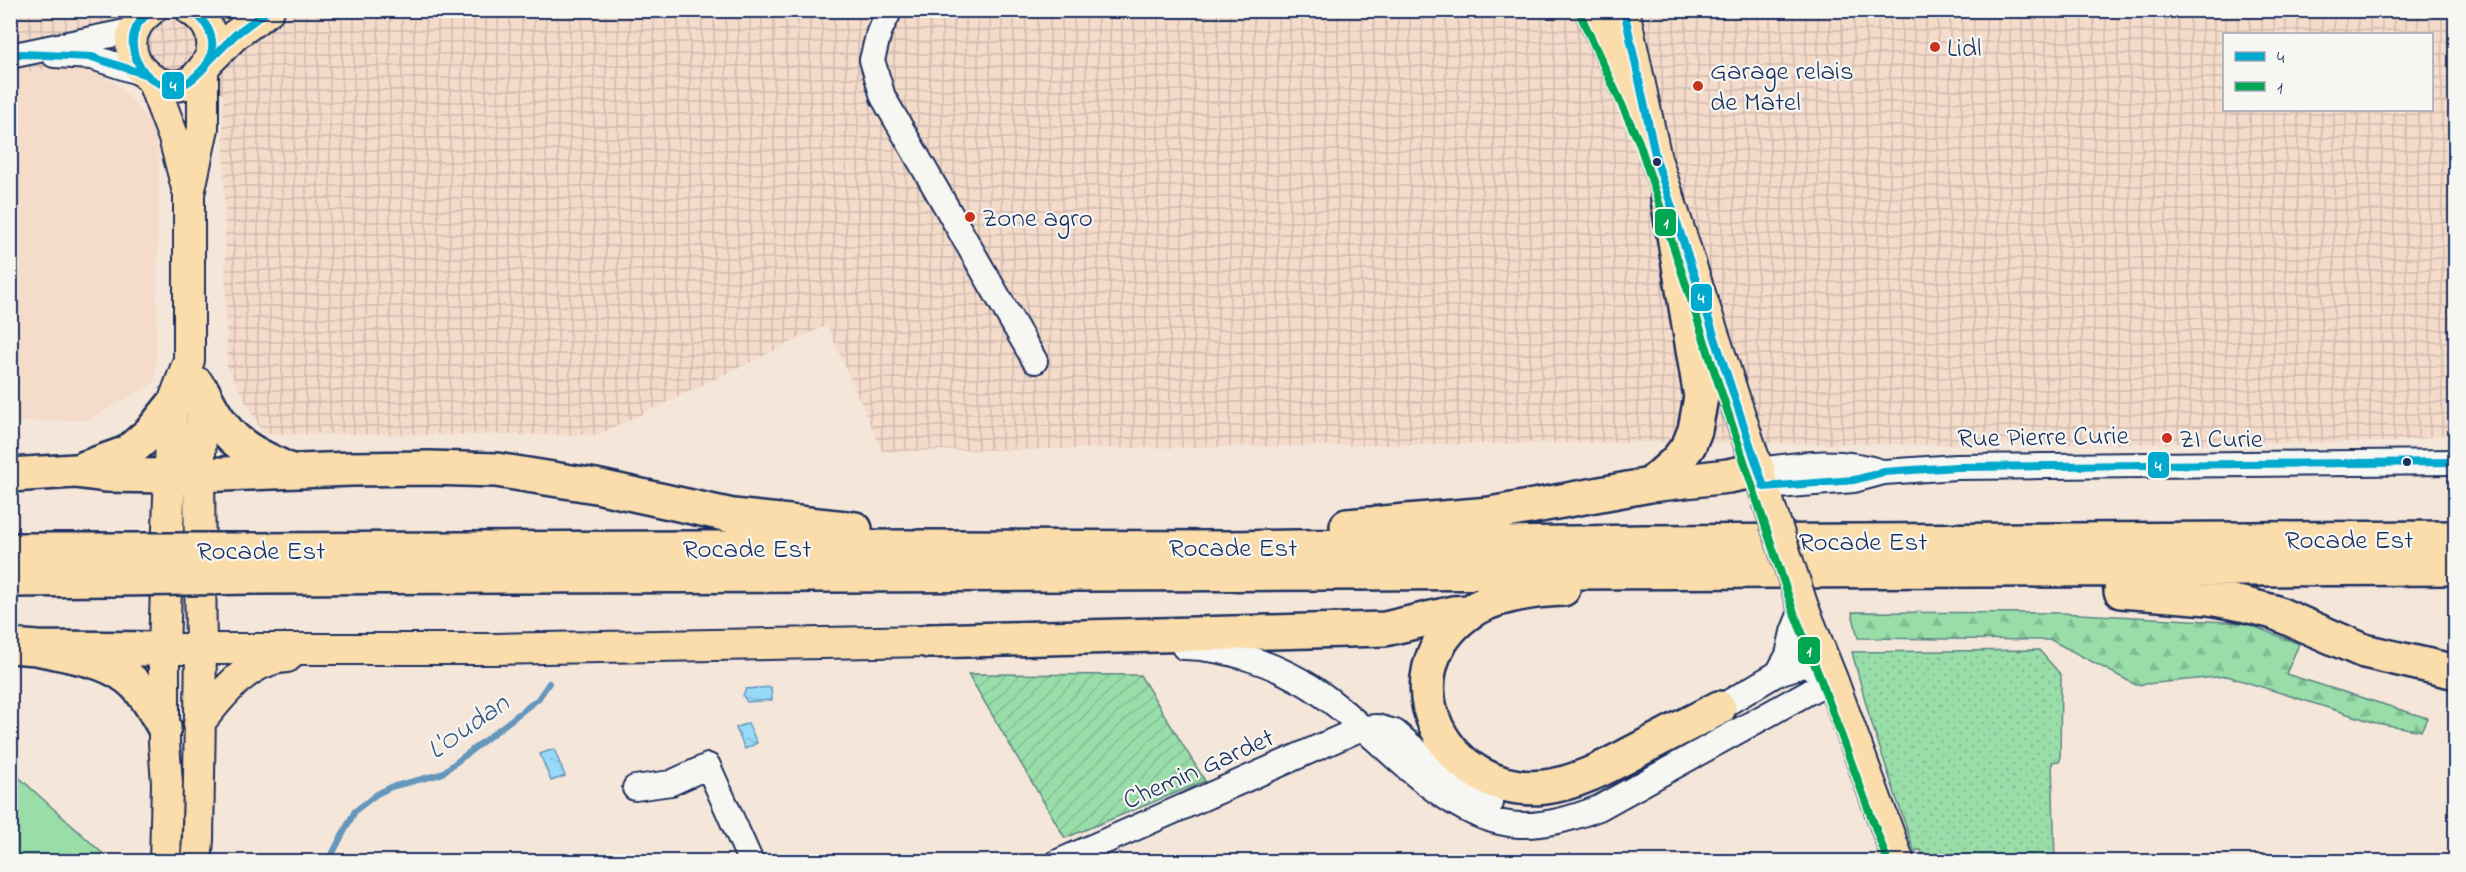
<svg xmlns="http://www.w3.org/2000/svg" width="2466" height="872" viewBox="0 0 2466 872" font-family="'Indie Flower',sans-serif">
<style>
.built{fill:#f4dbca}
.industrial{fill:url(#industrial-grid);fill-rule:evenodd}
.grass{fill:#99dda9;stroke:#5a8684;stroke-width:1.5}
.forest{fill:url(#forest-firs);stroke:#5a8684;stroke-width:1.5}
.park{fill:url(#park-dots);stroke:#5a8684;stroke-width:1.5}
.garden{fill:url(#garden-furrows);stroke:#5a8684;stroke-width:1.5}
.water{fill:url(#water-ripples);stroke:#6596bb;stroke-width:1.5}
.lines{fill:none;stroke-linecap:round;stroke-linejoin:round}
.stream{stroke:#6596bb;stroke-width:6}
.minor-casing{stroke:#1b2f5e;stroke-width:28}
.major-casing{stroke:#1b2f5e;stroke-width:34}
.highway-casing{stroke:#1b2f5e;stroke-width:38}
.minor{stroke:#f6f6f2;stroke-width:24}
.major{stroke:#fbddab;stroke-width:30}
.highway{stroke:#fbddab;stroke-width:33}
.major-bridge-casing{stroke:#1b2f5e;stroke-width:34;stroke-linecap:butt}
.highway-bridge-casing{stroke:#1b2f5e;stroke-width:38;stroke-linecap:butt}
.major-bridge{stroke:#fbddab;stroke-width:30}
.highway-bridge{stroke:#fbddab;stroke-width:33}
.bus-1-casing{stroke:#f6f6f2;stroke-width:12}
.bus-2-casing{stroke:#f6f6f2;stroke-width:12}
.bus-1{stroke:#00a9ce;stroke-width:8}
.bus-2{stroke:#00a651;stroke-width:8}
.poi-dot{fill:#c8321e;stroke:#f6f6f2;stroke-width:2}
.bus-dot{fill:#1b2f5e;stroke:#f6f6f2;stroke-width:2}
.labels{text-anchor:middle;stroke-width:4.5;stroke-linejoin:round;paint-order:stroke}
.poi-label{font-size:27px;fill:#1b2f5e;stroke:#f6f6f2;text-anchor:start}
.street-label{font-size:27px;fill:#1b2f5e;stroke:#f6f6f2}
.water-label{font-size:28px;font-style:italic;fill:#3a5a85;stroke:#f6f6f2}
.line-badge{stroke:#f6f6f2;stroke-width:2}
.badge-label{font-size:16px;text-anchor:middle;font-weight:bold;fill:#fff}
</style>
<defs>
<pattern id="industrial-grid" width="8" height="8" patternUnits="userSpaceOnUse" patternTransform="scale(1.5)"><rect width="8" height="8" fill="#f4dbca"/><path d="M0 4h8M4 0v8" fill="none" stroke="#d1bcb0"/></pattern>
<pattern id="forest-firs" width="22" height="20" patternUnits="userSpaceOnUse" patternTransform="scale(1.5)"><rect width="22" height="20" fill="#99dda9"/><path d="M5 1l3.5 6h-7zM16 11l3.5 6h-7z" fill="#83be94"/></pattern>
<pattern id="park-dots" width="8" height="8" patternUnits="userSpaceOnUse" patternTransform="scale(1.5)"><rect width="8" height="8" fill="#99dda9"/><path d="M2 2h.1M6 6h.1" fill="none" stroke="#83be94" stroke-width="1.8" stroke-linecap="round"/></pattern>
<pattern id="garden-furrows" width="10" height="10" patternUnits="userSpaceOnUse" patternTransform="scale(1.5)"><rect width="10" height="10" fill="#99dda9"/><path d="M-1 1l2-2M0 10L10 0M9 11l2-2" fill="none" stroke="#83be94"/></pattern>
<pattern id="water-ripples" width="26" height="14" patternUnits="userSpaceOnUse" patternTransform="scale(1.5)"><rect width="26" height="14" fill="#97dbf9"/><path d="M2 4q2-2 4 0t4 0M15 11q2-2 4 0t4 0" fill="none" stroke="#82bcd8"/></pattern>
</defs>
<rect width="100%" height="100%" fill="#f5e6da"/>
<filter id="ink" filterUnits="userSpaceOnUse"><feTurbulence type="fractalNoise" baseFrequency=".0167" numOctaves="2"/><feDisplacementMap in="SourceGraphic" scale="12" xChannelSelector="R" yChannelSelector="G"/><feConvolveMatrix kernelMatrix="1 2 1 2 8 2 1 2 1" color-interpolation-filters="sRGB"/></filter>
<g filter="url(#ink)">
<!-- built -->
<path class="built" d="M69,66L93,70L117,85L130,98L149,121L159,155L156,382L88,420L11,422L10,74Z"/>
<!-- industrial -->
<path class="industrial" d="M10,11H2455V434L2392,442L1957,445L1646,442L882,451L827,325L598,435L263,434L227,366L223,94L69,66L11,74ZM2224,34H2432V110H2224Z"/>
<!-- grass -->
<path class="grass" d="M10,771H12L111,861H11Z"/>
<!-- forest -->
<path class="forest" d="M1852,612L2061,613L2245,623L2299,644L2286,674L2427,718L2421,731L2376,723L2227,676L2136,685L2051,640L1858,638Z"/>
<!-- park -->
<path class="park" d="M2039,650L2061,675L2060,761L2052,762L2055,861H1925L1921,850L1914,851L1869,715L1852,652Z"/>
<!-- garden -->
<path class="garden" d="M968,674L1140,675L1205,781L1065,838Z"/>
<!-- water -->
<path class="water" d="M771,687L772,700L747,702L743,696L746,689Z
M748,723L757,743L745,749L736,728Z
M554,749L565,776L551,781L540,754Z"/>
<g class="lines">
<!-- stream -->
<path class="stream" d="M328,862L355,811L377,794L391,787L441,774L538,699L549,683"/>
<!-- minor casing -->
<g class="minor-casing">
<path id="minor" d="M890,10L879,32L872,60L883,97L1035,361
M54,55L92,57L144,74
M10,56L135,30
M1758,470C1802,464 1839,458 1882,472
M1764,487L1854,480L1884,472L1956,467L2456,462
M1184,647C1224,648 1266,661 1301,681C1371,720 1435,820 1519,825C1547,826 1573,818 1599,808L1832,679
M1778,673L1803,665L1829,672
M1707,720L1719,708L1778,673L1788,655L1793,632L1803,607
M635,788L671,783L708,766L751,862
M1058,862L1362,728L1377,727L1395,732L1457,785L1473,796L1491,803"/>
</g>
<!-- major casing -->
<g class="major-casing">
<path id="major" d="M151,10C96,51 170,116 202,70C207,64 211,58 212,49C214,33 205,19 191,10
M1590,10L1629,94
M1624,10L1656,159L1773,516
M208,62L235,35L269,10
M152,80L174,138L187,188
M1803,607L1832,679L1899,862
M164,649H494L929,641
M199,723C222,694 248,659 287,657
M165,862L167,783L164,743V649L172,406L189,360V194L203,128V69
M196,862L198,840L201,649L199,476L203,392L198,383"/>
</g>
<!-- highway casing -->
<g class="highway-casing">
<path id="highway" d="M203,392C226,440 241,448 288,470
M85,468L127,453L151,432L172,406
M10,475L75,471L106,475L170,476L352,469L429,468L496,470L596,486L733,516L855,529
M1650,485L1728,476L1758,470
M1347,526L1490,514L1650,485L1677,461L1689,445L1695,430L1701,397L1668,199
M10,550H118
M252,550L910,547L1225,548L1647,542L2456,538
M254,577C988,572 1722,575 2456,568
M10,580L114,579
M1563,589C1534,590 1490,596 1467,614C1382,677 1446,798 1545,787C1578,783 1608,766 1638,750C1665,736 1692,722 1719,708
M2121,591L2209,598L2242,604L2274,612L2364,651L2456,672
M929,641L1385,629L1453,613L1469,612
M10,646L37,648L164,649
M37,648C71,656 111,659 136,685C148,697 156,713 164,727"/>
</g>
<!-- minor -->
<use href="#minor" class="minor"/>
<!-- major -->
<use href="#major" class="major"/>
<!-- highway -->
<use href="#highway" class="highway"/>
<!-- major-bridge casing -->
<g class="major-bridge-casing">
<path id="major-bridge" d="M1773,516L1803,607"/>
</g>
<!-- highway-bridge casing -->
<g class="highway-bridge-casing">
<path id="highway-bridge" d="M118,550H252
M114,579L254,577"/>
</g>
<!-- major-bridge -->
<use href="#major-bridge" class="major-bridge"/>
<!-- highway-bridge -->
<use href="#highway-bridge" class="highway-bridge"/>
<!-- bus-1 casing -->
<g class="bus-1-casing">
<path id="bus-1" d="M151,10C146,16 138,22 136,28C122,58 156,99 188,82C192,80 196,76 199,73C206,67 211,59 212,49C214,33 204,20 192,10
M1624,10L1656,159L1764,487L1854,480L1884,472L1956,467L2456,462
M10,56L22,54L92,57L144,74
M208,62L235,35L268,10"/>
</g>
<!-- bus-2 casing -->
<g class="bus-2-casing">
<path id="bus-2" d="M1580,14L1639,142L1793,610L1822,683L1888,862"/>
</g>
<!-- bus-1 -->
<use href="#bus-1" class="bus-1"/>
<!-- bus-2 -->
<use href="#bus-2" class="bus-2"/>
</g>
</g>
<!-- markers -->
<g class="poi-dot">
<circle cx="1935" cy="47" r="6"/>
<circle cx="1698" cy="86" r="6"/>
<circle cx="970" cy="217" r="6"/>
<circle cx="2167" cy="438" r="6"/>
</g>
<g class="bus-dot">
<circle cx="1657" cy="162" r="5"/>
<circle cx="2407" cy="462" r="5"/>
</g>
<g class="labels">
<!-- poi labels -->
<g class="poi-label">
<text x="1947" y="56">Lidl</text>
<text x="1710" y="79">Garage relais<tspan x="1710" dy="31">de Matel</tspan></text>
<text x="982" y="226">Zone agro</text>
<text x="2179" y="447">ZI Curie</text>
</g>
<!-- street labels -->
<g class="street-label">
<text transform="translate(2043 436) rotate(-1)" y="9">Rue Pierre Curie</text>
<text x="2349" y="548">Rocade Est</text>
<text x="1863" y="550">Rocade Est</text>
<text x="1233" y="556">Rocade Est</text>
<text x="747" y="557">Rocade Est</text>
<text x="261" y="559">Rocade Est</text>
<text transform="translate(1198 768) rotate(-24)" y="9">Chemin Gardet</text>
</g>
<!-- water labels -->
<g class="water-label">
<text transform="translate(467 725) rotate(-35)" y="10">L'Oudan</text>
</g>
</g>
<g class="line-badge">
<rect x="161" y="71" width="24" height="29" rx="6" fill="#00a9ce"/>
<rect x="1654" y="208" width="23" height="29" rx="6" fill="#00a651"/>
<rect x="1690" y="283" width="23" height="29" rx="6" fill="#00a9ce"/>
<rect x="2147" y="451" width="23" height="28" rx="6" fill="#00a9ce"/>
<rect x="1797" y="636" width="24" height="29" rx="6" fill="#00a651"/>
</g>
<g class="badge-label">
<text x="173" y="91">4</text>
<text x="1666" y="228">1</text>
<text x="1701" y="303">4</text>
<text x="2158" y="471">4</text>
<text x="1809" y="656">1</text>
</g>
<!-- margin -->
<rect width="2466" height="872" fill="none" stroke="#f6f6f2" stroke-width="36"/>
<rect x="18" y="18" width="2430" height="836" fill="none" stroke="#1b2f5e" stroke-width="2" filter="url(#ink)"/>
<!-- legend -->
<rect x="2223" y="33" width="210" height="78" fill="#f6f6f2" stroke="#9ea6b7" stroke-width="1.5"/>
<rect x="2235" y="52" width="30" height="9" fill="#00a9ce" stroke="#9ea6b7" stroke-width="1.5"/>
<text x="2277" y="63" font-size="18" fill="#1b2f5e">4</text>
<rect x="2235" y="82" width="30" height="9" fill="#00a651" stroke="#9ea6b7" stroke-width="1.5"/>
<text x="2277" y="93" font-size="18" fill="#1b2f5e">1</text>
</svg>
